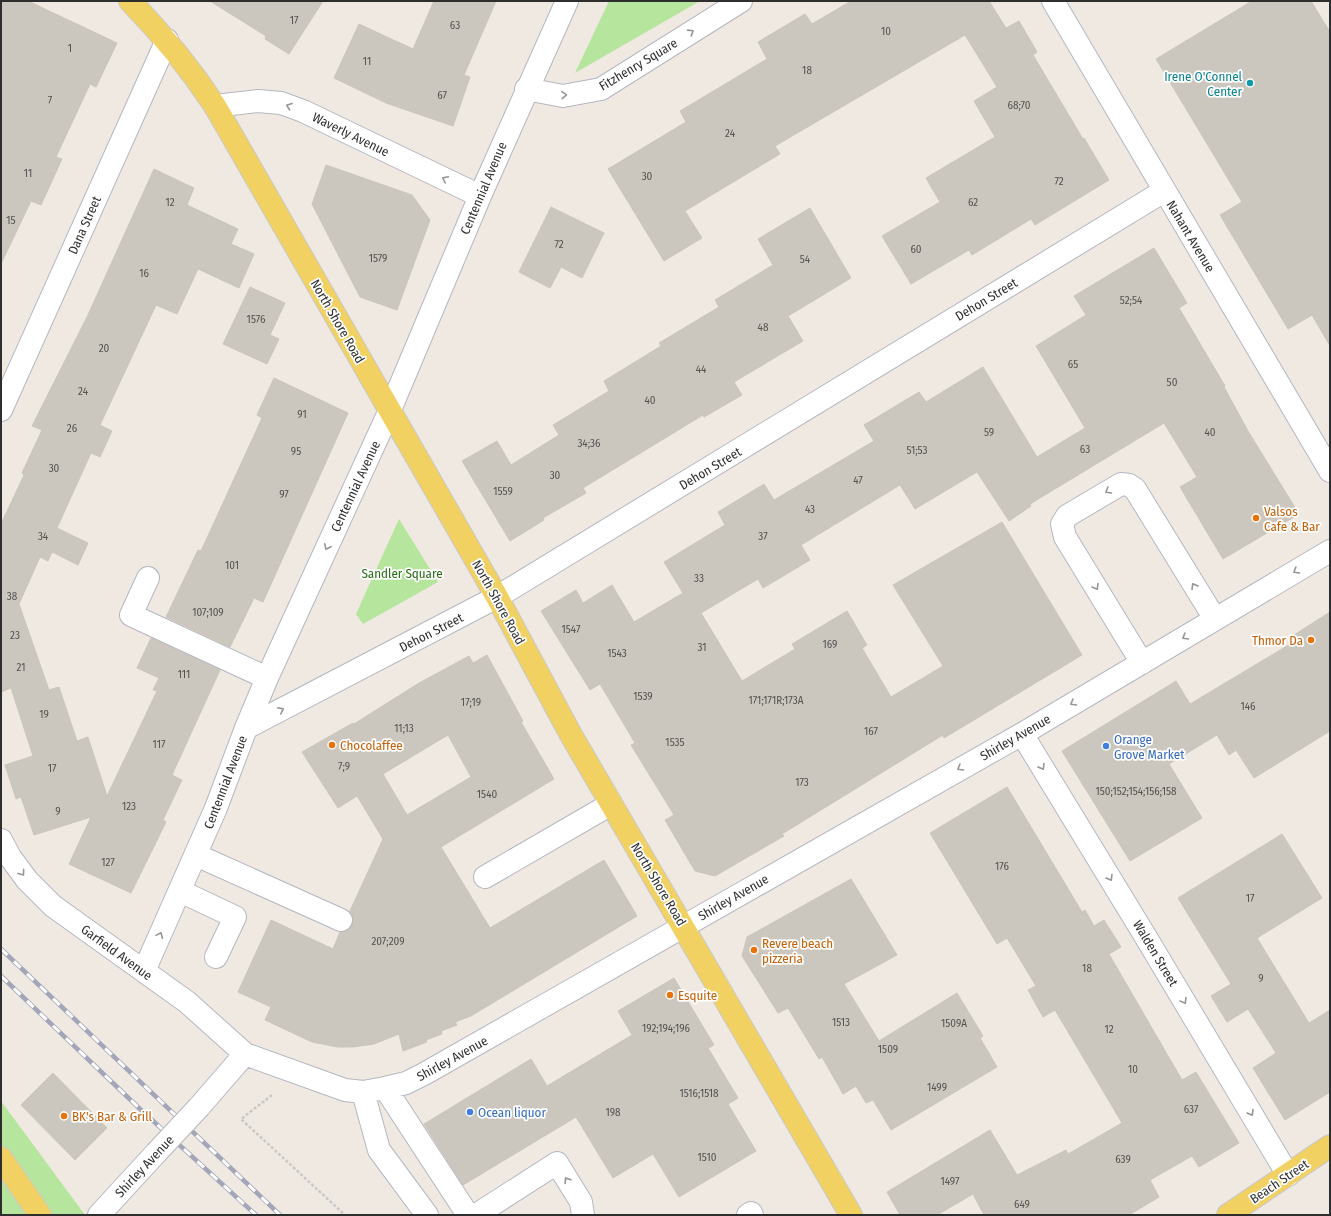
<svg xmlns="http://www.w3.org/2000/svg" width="1331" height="1216" viewBox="0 0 1331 1216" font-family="'Fira Sans Condensed',sans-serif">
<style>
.green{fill:#b6e59e}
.building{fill:#cbc7bf;stroke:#cbc5ba;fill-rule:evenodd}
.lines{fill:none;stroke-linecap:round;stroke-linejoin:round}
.minor-casing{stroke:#b4b7c1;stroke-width:24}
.major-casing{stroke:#c9c9c9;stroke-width:24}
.path{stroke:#c9c9c9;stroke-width:2.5;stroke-dasharray:3 2;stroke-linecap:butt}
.minor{stroke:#fff;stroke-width:22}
.major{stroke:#f2d163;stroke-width:22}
.rail-casing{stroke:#a3a6b8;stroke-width:4.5}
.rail{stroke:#fff;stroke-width:3;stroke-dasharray:9;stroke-linecap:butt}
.minor-bridge-casing{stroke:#b4b7c1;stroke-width:24;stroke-linecap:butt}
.minor-bridge{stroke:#fff;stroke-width:22}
.oneway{stroke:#969696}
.culture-dot{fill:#0f9aa8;stroke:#fff;stroke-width:1.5}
.food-dot{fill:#e8710a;stroke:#fff;stroke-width:1.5}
.shop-dot{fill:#3f7fe0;stroke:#fff;stroke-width:1.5}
.labels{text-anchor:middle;stroke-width:3.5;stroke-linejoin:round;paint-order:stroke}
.number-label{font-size:11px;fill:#555452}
.street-label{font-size:13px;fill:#2e2e2e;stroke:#fff}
.culture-label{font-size:13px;fill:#0d838f;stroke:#fff;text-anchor:end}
.food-label{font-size:13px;fill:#c56008;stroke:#fff;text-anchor:start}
.park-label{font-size:13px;fill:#2c6e1b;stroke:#fff}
.shop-label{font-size:13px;fill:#366cbe;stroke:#fff;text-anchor:start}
</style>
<rect width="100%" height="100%" fill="#efe9e1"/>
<!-- green -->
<path class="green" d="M609,1H700L575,73Z
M399,519L438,582L363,624L356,614Z
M1,1101L85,1215H1Z"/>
<!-- building -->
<path class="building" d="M1,1H28L117,43L96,87L90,84L56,157L62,159L41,205L31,201L1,264Z
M210,1H323L289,54L265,39L266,36Z
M434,1H496L464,75L470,77L453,126L386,103L334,78L359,24L413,49Z
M851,1H989L1006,28L1019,21L1037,52L1033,55L1083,139L1084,138L1109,180L1035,225L1031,219L972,255L969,250L911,284L882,236L940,202L926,178L995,137L974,101L997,87L965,35L775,146L780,154L685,211L702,238L664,261L608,169L686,122L680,111L767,59L758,42L805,14L812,24Z
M1252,1H1311L1330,32V346L1312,315L1288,329L1220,215L1242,202L1156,59Z
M326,165L412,195L430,220L397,310L360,297L312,204Z
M154,169L194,188L187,205L238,229L231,244L254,254L239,288L198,269L177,314L156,305L100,425L112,431L100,457L91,453L57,528L88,543L78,565L52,552L48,561L40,557L19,604L49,690L59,687L77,741L88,737L107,796L157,691L153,690L159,678L137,668L151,638L220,670L172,775L182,780L163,820L166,822L131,893L69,864L91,817L34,835L21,797L16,799L5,765L33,756L11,688L1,692V524L24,475L22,473L42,430L32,426L87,317Z
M551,207L604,233L582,278L561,267L550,288L519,272Z
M810,208L851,278L788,316L803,341L734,382L742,395L704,417L703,415L583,488L586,493L543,518L544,520L510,541L462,461L497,441L511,465L559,435L553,425L609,391L604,381L661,346L659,343L719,307L715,300L773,265L758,239Z
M1154,248L1187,303L1179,308L1225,386L1224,387L1248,431L1299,514L1223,559L1180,487L1197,477L1164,423L1030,504L1031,506L1009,521L977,472L915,509L900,485L801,545L810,560L763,588L758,579L701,613L742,681L795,649L792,644L847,611L867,645L862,648L891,697L943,666L893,585L1002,522L1082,655L944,738L943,735L782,834L784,836L715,876L695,871L665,820L674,815L631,745L635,743L600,684L590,690L541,611L576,590L583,603L612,585L634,622L683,593L664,562L725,525L718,512L764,484L774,500L874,441L864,425L919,392L926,402L983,367L1037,457L1085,428L1036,346L1086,315L1074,296Z
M250,287L285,303L270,335L279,339L267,364L223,344Z
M274,378L348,413L263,602L254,598L230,647L166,617L198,550L201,551L262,418L257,415Z
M1330,612V731L1254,778L1236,750L1229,755L1217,735L1169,764L1202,818L1130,861L1062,751L1176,681L1190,704L1297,640L1294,635Z
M487,655L523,721L521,722L554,779L441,847L490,928L604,860L637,916L471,1016L455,1022L457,1025L441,1031L442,1034L426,1040L427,1042L403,1051L399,1034L374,1044L353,1047H338L312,1042L265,1020L271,1007L238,992L271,920L333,949L340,932L348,930L352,925L353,918L350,911L383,839L357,796L338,808L302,752L353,723L354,724L419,683L469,656L473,663ZM448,735L471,777L407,815L383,774Z
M1007,787L1082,912L1085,910L1094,926L1104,920L1121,947L1109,954L1182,1080L1196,1072L1239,1143L1199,1167L1192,1156L1150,1180L1159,1197L1129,1215H984L973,1194L937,1215H900L887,1192L990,1130L1017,1175L1066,1150L1068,1154L1122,1123L1055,1010L1043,1017L1028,990L1036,986L1007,938L997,944L930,833Z
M1282,834L1322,898L1257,938L1309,1023L1330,1010V1092L1285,1120L1253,1068L1276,1053L1248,1009L1227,1022L1211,996L1231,984L1178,898Z
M851,879L897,955L844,984L879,1041L957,993L983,1036L980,1038L997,1067L891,1130L873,1100L866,1103L856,1086L843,1094L822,1057L819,1059L788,1008L778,1013L742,956L747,937Z
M674,978L714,1045L708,1048L738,1098L728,1104L756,1151L679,1197L653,1154L613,1178L576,1117L463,1185L424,1124L531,1059L547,1086L632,1035L618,1011Z
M53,1073L107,1128L75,1160L21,1105Z"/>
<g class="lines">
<!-- minor casing -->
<g class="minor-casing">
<path id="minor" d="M1053,1L1330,471
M526,89L563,96L601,89L741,1
M215,106L258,101L281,103L303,111L480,196
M1,410L167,40
M148,578L131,615L267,678
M1142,663L1065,537L1062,524L1067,516L1121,484L1129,485L1135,489L1215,619
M246,728L497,597L1164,191
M1022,734L1147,939L1288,1175
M1,840L10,857L27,880L53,906L187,1002L245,1054L345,1090L363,1092L385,1088L406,1083L424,1074L1022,734L1330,551
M196,855L341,920
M485,877L611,804
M180,891L235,917L216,957
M144,971L216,808L246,728L267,678L390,410L480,196L567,1
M385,1088L468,1215
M363,1092L379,1150L427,1215
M199,1107L245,1054
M99,1215L156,1153
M476,1215L557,1163L581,1202L583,1215
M748,1215L751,1213L752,1215"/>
</g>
<!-- major casing -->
<g class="major-casing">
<path id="major" d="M130,1C162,34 190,68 215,106L497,597L571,735L851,1215
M1,1158L40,1215
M1228,1215L1330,1146"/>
</g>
<!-- path -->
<path class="path" d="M272,1095L241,1119L345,1215"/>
<!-- minor -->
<use href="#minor" class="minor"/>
<!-- major -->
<use href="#major" class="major"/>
<!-- rail casing -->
<g class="rail-casing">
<path id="rail" d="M1,949L280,1215
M1,976L139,1108L256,1215"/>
</g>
<!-- rail -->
<use href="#rail" class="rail"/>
<!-- minor-bridge casing -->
<g class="minor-bridge-casing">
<path id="minor-bridge" d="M156,1153L199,1107"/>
</g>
<!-- minor-bridge -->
<use href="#minor-bridge" class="minor-bridge"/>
</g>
<!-- one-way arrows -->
<defs><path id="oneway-chevron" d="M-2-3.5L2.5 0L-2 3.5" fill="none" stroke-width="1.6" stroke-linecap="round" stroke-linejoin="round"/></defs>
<g class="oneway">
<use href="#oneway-chevron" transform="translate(691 32) rotate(-32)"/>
<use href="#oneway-chevron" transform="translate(564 95) rotate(-2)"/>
<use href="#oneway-chevron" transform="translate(289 106) rotate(-160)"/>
<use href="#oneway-chevron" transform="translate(445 179) rotate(-154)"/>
<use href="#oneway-chevron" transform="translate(1108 491) rotate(149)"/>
<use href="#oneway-chevron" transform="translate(327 547) rotate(115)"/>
<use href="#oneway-chevron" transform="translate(1296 571) rotate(149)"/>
<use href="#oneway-chevron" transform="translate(1194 586) rotate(-121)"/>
<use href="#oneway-chevron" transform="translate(1096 587) rotate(59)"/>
<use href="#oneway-chevron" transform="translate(1185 637) rotate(149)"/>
<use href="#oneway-chevron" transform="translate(1073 703) rotate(149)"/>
<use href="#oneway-chevron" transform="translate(281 710) rotate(-27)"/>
<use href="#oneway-chevron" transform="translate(1042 767) rotate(59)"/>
<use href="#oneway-chevron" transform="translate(960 768) rotate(150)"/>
<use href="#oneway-chevron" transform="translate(22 873) rotate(54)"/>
<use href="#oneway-chevron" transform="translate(1110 878) rotate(59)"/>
<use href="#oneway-chevron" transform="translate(160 935) rotate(-66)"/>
<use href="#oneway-chevron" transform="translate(1184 1001) rotate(59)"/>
<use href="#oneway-chevron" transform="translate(1251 1113) rotate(59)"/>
<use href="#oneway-chevron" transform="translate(567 1180) rotate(-122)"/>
</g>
<!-- markers -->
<circle class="culture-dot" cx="1250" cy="83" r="4"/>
<g class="food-dot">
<circle cx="1256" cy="518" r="4"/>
<circle cx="1311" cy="640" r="4"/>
<circle cx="332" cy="745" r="4"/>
<circle cx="754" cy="950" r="4"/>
<circle cx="670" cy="995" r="4"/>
<circle cx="64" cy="1116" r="4"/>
</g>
<g class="shop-dot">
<circle cx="1106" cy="746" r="4"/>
<circle cx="470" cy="1112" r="4"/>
</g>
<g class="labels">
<!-- number labels -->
<g class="number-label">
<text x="294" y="24">17</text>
<text x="455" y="29">63</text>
<text x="886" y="35">10</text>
<text x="70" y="52">1</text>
<text x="367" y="65">11</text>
<text x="807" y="74">18</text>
<text x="442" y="99">67</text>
<text x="50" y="104">7</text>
<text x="1019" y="109">68;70</text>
<text x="730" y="137">24</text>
<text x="28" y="177">11</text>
<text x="647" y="180">30</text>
<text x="1059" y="185">72</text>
<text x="170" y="206">12</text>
<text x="973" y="206">62</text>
<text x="11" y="224">15</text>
<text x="559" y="248">72</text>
<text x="916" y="253">60</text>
<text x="378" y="262">1579</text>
<text x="805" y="263">54</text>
<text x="144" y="277">16</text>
<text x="1131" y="304">52;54</text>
<text x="256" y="323">1576</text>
<text x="763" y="331">48</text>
<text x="104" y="352">20</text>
<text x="1073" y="368">65</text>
<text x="701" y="373">44</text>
<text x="1172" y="386">50</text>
<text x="83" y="395">24</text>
<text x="650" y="404">40</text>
<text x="302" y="418">91</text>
<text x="72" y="432">26</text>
<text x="989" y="436">59</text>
<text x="1210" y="436">40</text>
<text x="589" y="447">34;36</text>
<text x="1085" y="453">63</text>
<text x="917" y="454">51;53</text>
<text x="296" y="455">95</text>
<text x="54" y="472">30</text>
<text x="555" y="479">30</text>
<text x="858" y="484">47</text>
<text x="503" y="495">1559</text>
<text x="284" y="498">97</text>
<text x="810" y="513">43</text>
<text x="43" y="540">34</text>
<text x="763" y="540">37</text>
<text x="232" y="569">101</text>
<text x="699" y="582">33</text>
<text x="12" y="600">38</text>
<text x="208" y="616">107;109</text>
<text x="571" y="633">1547</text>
<text x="15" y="639">23</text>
<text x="830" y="648">169</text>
<text x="702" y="651">31</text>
<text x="617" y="657">1543</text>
<text x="21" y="671">21</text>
<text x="184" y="678">111</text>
<text x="643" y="700">1539</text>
<text x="776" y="704">171;171R;173A</text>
<text x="471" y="706">17;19</text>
<text x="1248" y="710">146</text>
<text x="44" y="718">19</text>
<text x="404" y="732">11;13</text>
<text x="871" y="735">167</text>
<text x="675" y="746">1535</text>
<text x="159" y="748">117</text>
<text x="344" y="770">7;9</text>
<text x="52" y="772">17</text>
<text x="802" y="786">173</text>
<text x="1136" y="795">150;152;154;156;158</text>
<text x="487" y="798">1540</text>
<text x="129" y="810">123</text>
<text x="58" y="815">9</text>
<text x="108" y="866">127</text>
<text x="1002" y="870">176</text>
<text x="1250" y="902">17</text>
<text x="388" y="945">207;209</text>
<text x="1087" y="972">18</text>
<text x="1261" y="982">9</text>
<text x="841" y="1026">1513</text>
<text x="954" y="1027">1509A</text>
<text x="666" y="1032">192;194;196</text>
<text x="1109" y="1033">12</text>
<text x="888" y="1053">1509</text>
<text x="1133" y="1073">10</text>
<text x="937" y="1091">1499</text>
<text x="699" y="1097">1516;1518</text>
<text x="1191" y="1113">637</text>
<text x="613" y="1116">198</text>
<text x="707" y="1161">1510</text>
<text x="1123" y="1163">639</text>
<text x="950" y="1185">1497</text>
<text x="1022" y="1208">649</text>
</g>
<!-- street labels -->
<g class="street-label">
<text transform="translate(638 64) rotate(-31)" y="5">Fitzhenry Square</text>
<text transform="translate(351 134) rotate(26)" y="5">Waverly Avenue</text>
<text transform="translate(483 188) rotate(-67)" y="5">Centennial Avenue</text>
<text transform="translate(84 225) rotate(-66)" y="5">Dana Street</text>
<text transform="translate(1191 236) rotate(59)" y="5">Nahant Avenue</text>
<text transform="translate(986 299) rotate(-31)" y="5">Dehon Street</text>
<text transform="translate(338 321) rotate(60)" y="5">North Shore Road</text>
<text transform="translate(710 468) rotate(-31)" y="5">Dehon Street</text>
<text transform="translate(355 486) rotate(-65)" y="5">Centennial Avenue</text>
<text transform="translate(499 602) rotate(61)" y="5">North Shore Road</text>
<text transform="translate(431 632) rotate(-27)" y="5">Dehon Street</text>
<text transform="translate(1015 737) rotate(-30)" y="5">Shirley Avenue</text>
<text transform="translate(225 782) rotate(-69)" y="5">Centennial Avenue</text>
<text transform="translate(659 884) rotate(59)" y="5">North Shore Road</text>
<text transform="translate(733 897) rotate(-30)" y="5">Shirley Avenue</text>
<text transform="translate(117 952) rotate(36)" y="5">Garfield Avenue</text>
<text transform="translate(1156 953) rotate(59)" y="5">Walden Street</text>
<text transform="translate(452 1058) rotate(-29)" y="5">Shirley Avenue</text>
<text transform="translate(144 1166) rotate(-47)" y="5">Shirley Avenue</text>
<text transform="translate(1279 1181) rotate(-34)" y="5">Beach Street</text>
</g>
<!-- culture labels -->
<g class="culture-label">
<text x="1242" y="81">Irene O'Connel<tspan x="1242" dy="15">Center</tspan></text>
</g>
<!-- food labels -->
<g class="food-label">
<text x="1264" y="516">Valsos<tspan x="1264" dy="15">Cafe &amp; Bar</tspan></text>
<text x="1303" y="645" text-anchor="end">Thmor Da</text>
<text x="340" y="750">Chocolaffee</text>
<text x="762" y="948">Revere beach<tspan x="762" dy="15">pizzeria</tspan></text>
<text x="678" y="1000">Esquite</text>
<text x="72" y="1121">BK's Bar &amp; Grill</text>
</g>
<!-- park labels -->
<g class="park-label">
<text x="402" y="578">Sandler Square</text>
</g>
<!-- shop labels -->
<g class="shop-label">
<text x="1114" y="744">Orange<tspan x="1114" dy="15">Grove Market</tspan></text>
<text x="478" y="1117">Ocean liquor</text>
</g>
</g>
<!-- border -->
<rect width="1331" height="1216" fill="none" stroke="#2e2e2e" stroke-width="4"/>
</svg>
